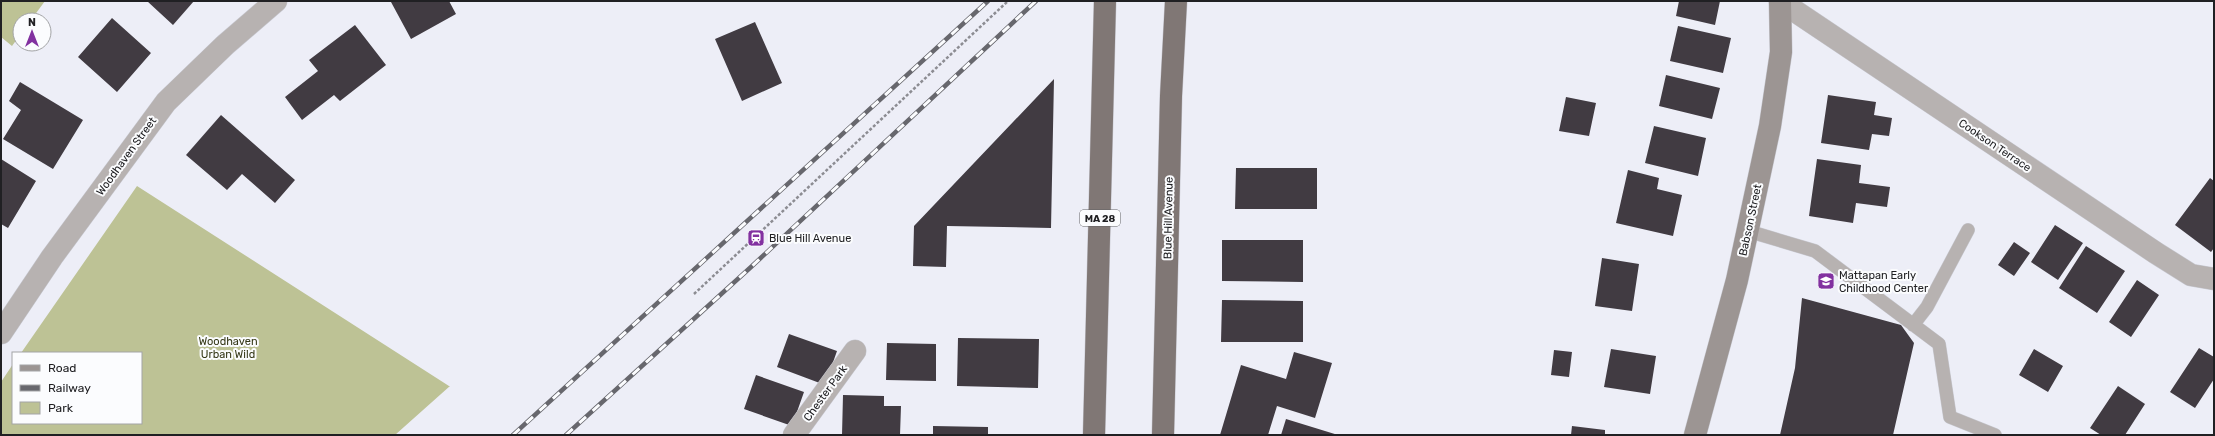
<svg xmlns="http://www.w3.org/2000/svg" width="2215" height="436" viewBox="0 0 2215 436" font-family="Rubik,sans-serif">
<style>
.green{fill:#bdc295}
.building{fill:#413b42}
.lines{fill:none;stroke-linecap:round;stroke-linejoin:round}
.service-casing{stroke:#c8c9d1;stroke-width:14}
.minor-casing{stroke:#c8c9d1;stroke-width:23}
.tertiary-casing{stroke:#c8c9d1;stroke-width:23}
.secondary-casing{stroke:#c8c9d1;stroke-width:23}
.trunk-casing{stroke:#c8c9d1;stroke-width:23}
.path{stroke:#8c8c92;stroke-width:2.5;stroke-dasharray:3 2;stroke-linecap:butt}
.service{stroke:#b7b2b1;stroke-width:13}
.minor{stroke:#b7b2b1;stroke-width:22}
.tertiary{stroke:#b7b2b1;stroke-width:22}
.secondary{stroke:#9c9593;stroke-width:22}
.trunk{stroke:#807775;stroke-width:22}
.rail-casing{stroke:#67676d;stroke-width:4.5}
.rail{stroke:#fbfcfe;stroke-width:3;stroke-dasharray:9;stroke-linecap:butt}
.labels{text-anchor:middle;stroke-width:4;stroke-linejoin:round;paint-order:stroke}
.shield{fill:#fbfcfe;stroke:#626265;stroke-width:1}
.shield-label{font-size:10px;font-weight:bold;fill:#202023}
.street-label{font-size:11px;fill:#202023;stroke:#fbfcfe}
.poi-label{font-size:11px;fill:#202023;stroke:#fbfcfe;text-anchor:start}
.park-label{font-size:11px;fill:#353817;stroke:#fbfcfe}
</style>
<rect width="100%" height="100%" fill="#edeef7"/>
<!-- green -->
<path class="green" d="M1,1H45L31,20H20V35L12,46L1,37Z
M137,186L449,386H450L395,435H1V382L13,364V423H141V353H21Z"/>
<!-- building -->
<path class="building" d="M147,1H194L173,25Z
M449,1L456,14L411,39L391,2Z
M1679,1H1720L1715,25L1676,16Z
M112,18L151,53L117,92L78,57Z
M755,22L782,83L742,101L715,39Z
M355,25L386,65L340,101L334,95L302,120L285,97L318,71L309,60Z
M1678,26L1731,38L1723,73L1670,61Z
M1666,75L1720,88L1712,119L1659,106Z
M1054,79L1051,228L947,226L946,267L913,266L914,226Z
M20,82L83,120L53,169L3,139L21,110L9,101Z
M1828,95L1876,102L1874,115L1892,118L1889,136L1872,134L1869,150L1821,143Z
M1566,97L1596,103L1589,136L1559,131Z
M221,115L295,180L275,203L242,174L227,190L186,155Z
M1654,126L1706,138L1698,176L1645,163Z
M1,159L36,181L8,228L1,224Z
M1817,159L1861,165L1859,183L1890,187L1887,207L1856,203L1853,223L1809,216Z
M1236,168H1317V209H1235Z
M1628,170L1659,178L1657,189L1682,195L1673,236L1616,223Z
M2210,178L2214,181V248L2211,252L2175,225Z
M2055,225L2083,243L2058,280L2031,262Z
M1222,240H1303V282L1222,281Z
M2014,242L2030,253L2014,276L1998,265Z
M2086,246L2125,271L2097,313L2059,288Z
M1602,258L1639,264L1632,311L1595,306Z
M2137,280L2159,295L2131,337L2109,322Z
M1802,298L1901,325L1914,343L1893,435H1780L1795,368Z
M1222,300L1303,301V342H1221Z
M789,334L837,351L825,385L777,367Z
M958,338L1039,339L1038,388L957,386Z
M887,343L936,344V381L886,380Z
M2199,348L2214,357V379L2195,408L2170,392Z
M1611,349L1656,356L1650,394L1604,387Z
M2034,349L2063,366L2048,392L2019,375Z
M1554,350L1572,352L1569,377L1551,375Z
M1294,352L1332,363L1315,418L1277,406L1268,435H1220L1241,365L1286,379Z
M756,375L804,392L792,426L744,409Z
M2118,386L2145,404L2125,435H2101L2090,428Z
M843,395L884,396V406H901L900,435H842Z
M1286,419L1338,435H1281Z
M933,426L988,427V435H933Z
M1572,426L1605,430V435H1571Z"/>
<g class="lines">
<!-- service casing -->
<g class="service-casing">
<path id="service" d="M1748,231L1815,251L1939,344L1950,417L1995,435
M1913,325L1927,307L1968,230"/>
</g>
<!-- minor casing -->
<g class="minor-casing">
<path id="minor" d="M1780,1L2156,253L2191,275L2214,279
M794,435L855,351"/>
</g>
<!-- tertiary casing -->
<g class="tertiary-casing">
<path id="tertiary" d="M1,333L52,257L166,102L225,45L276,1"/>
</g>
<!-- secondary casing -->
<g class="secondary-casing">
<path id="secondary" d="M1695,435L1737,280L1770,126L1781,52L1780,1"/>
</g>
<!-- trunk casing -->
<g class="trunk-casing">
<path id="trunk" d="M1094,435L1105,1
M1163,435L1171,96L1176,1"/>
</g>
<!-- path -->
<path class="path" d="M694,294L1008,1"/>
<!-- service -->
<use href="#service" class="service"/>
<!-- minor -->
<use href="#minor" class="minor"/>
<!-- tertiary -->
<use href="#tertiary" class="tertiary"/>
<!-- secondary -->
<use href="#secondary" class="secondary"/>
<!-- trunk -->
<use href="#trunk" class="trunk"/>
<!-- rail casing -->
<g class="rail-casing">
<path id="rail" d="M513,435L988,1
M566,435L751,267L1036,1"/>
</g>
<!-- rail -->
<use href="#rail" class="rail"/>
</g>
<!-- icons -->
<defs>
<g id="station-square" transform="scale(0.9)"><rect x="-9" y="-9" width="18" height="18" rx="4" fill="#8231a0" stroke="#fbfcfe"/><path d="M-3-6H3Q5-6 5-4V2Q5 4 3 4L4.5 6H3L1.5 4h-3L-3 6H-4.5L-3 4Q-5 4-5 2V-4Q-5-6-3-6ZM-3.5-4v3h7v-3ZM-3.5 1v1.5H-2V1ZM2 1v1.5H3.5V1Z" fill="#fff"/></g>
<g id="school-square" transform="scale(0.9)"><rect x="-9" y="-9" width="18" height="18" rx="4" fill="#8231a0" stroke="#fbfcfe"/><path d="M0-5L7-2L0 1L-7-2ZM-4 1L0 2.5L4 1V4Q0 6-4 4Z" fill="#fff"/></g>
</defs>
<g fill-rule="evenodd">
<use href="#station-square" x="756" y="238"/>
<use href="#school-square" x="1826" y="281"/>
</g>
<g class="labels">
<!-- shield labels -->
<rect class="shield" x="1080" y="210" width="40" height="16" rx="3"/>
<g class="shield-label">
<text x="1100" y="222">MA 28</text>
</g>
<!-- street labels -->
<g class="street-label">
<text transform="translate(1995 145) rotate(34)" y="4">Cookson Terrace</text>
<text transform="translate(126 156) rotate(-54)" y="4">Woodhaven Street</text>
<text transform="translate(1168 218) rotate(-89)" y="4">Blue Hill Avenue</text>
<text transform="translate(1750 220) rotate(-78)" y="4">Babson Street</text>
<text transform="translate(825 393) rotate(-54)" y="4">Chester Park</text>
</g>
<!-- poi labels -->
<g class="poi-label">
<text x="769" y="242">Blue Hill Avenue</text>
<text x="1839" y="279">Mattapan Early<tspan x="1839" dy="13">Childhood Center</tspan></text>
</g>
<!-- park labels -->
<g class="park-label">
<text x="228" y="345">Woodhaven<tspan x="228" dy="13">Urban Wild</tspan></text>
</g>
</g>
<!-- border -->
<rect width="2215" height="436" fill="none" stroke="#202023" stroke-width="4"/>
<!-- legend -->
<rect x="12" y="352" width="130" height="72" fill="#fbfcfe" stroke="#a3a4a6"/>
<rect x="20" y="365" width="20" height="6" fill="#9c9593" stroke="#a3a4a6"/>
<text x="48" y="372" font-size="12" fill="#202023">Road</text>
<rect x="20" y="385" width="20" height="6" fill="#67676d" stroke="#a3a4a6"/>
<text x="48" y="392" font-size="12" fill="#202023">Railway</text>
<rect x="20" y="402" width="20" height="12" fill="#bdc295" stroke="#a3a4a6"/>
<text x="48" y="412" font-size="12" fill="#202023">Park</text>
<!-- north arrow -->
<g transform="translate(32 32)"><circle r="19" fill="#fbfcfe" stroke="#a3a4a6"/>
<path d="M0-3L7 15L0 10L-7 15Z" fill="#8231a0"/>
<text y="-6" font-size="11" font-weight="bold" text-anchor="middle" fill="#202023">N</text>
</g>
</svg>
